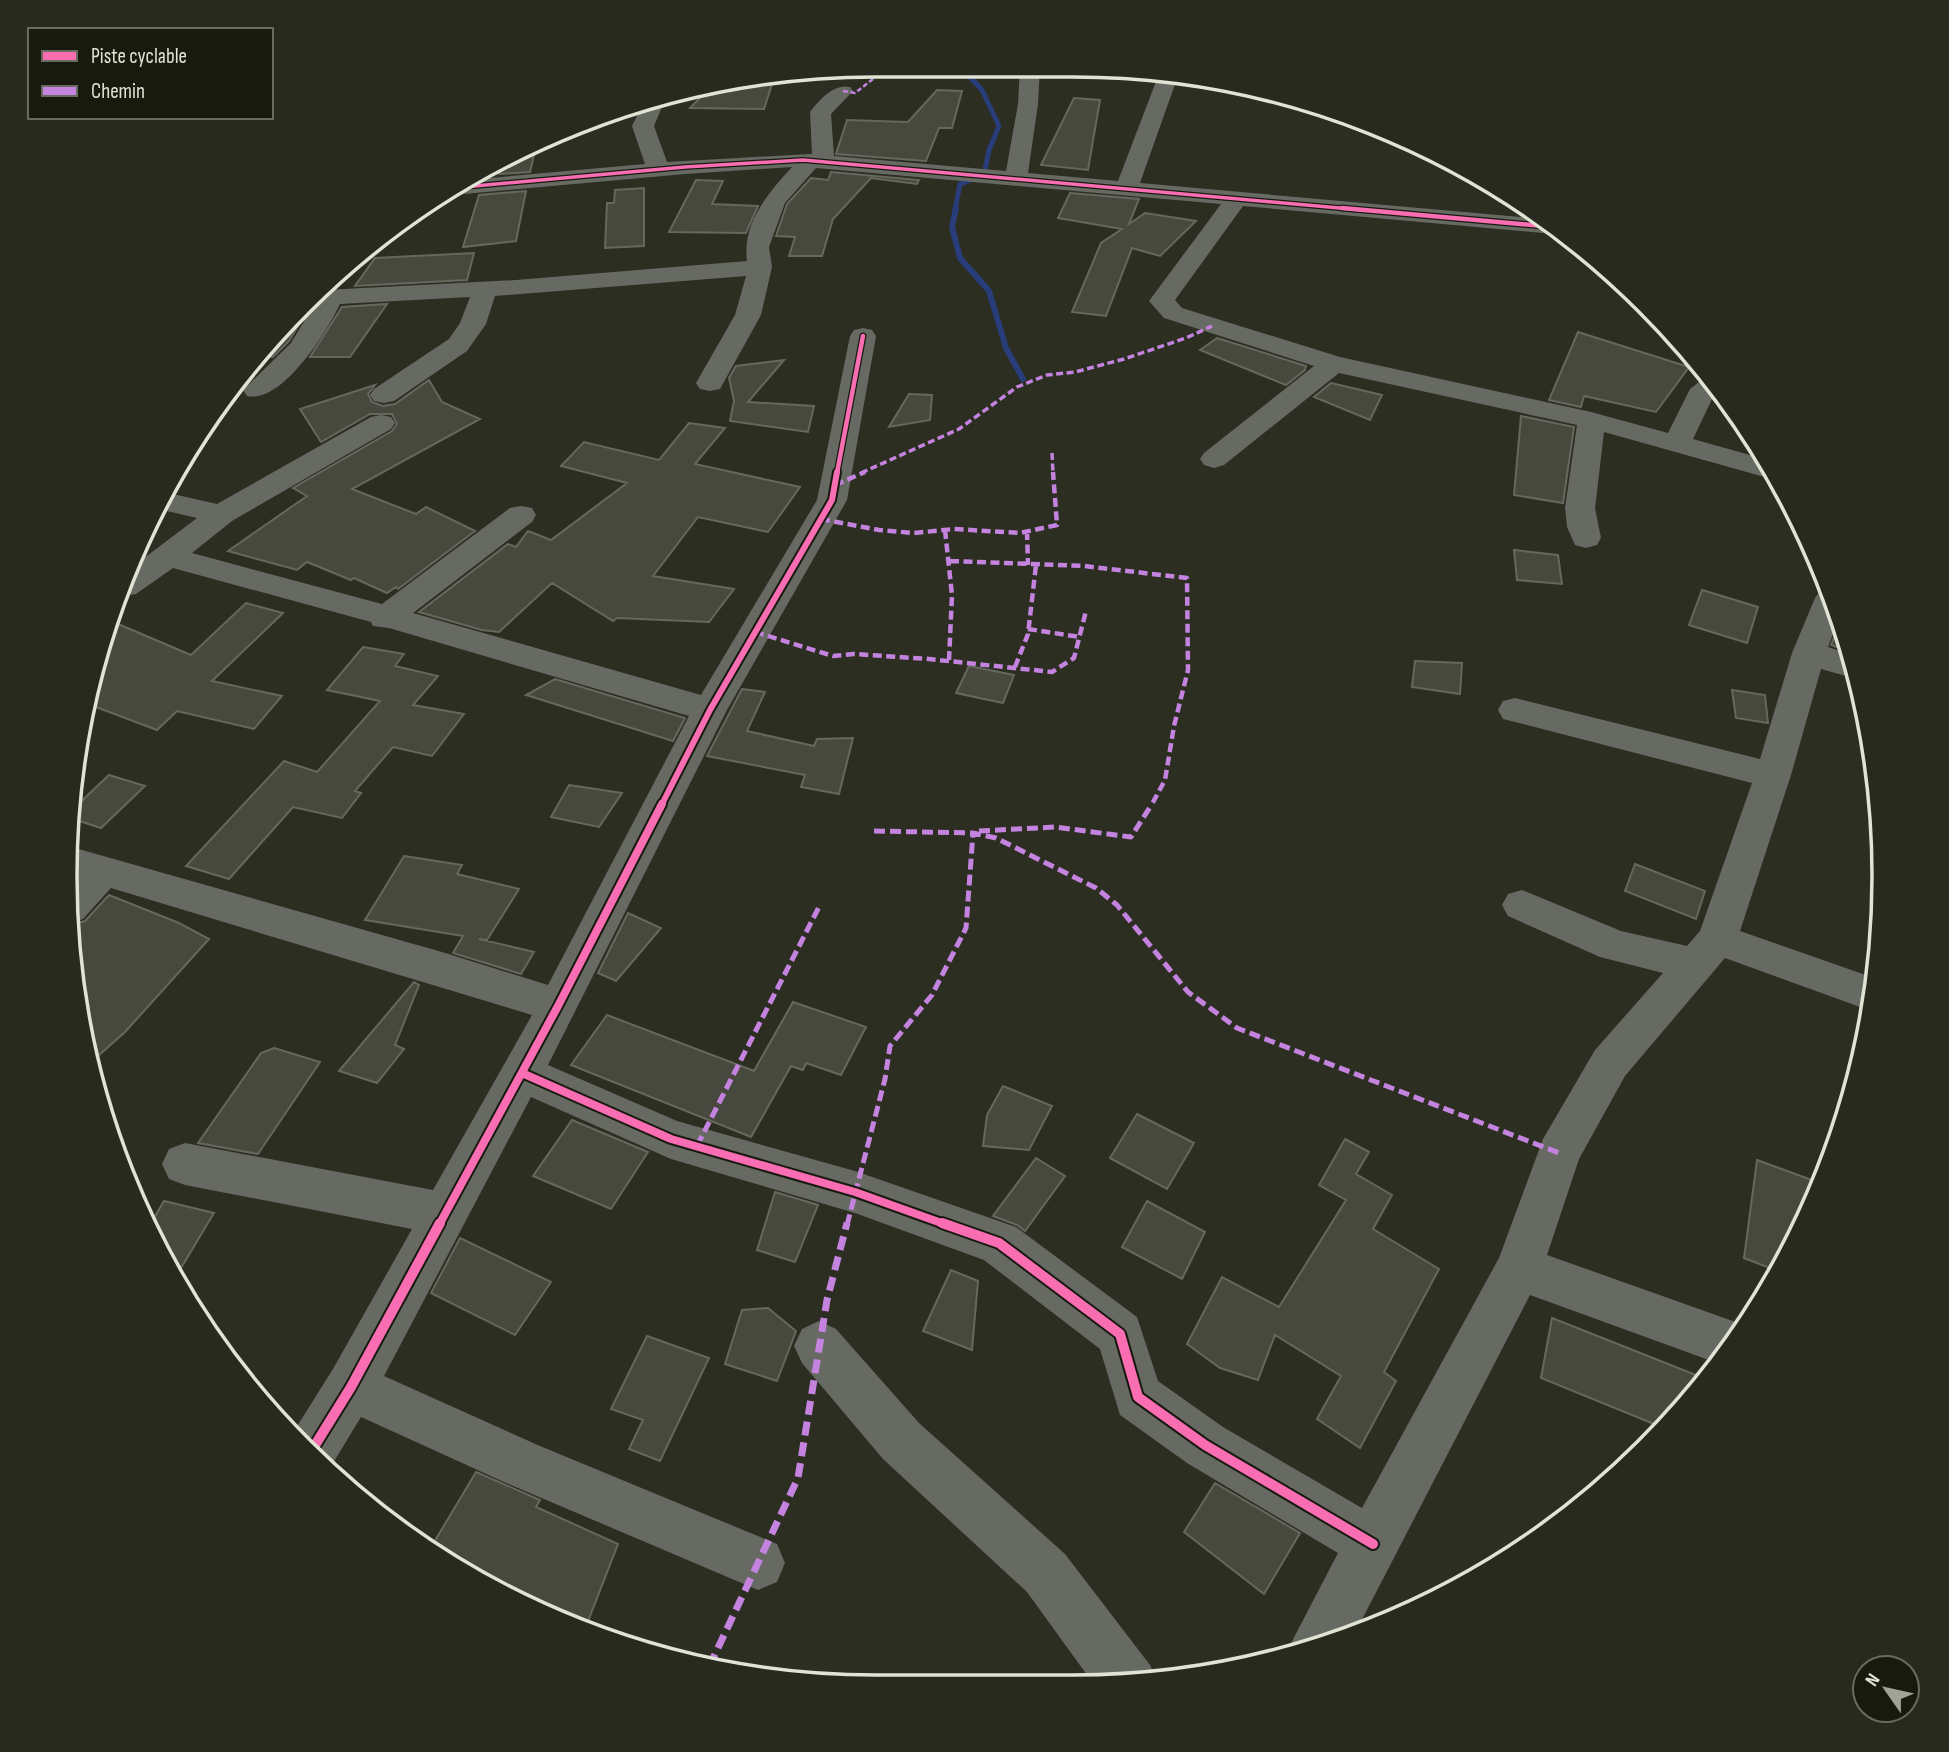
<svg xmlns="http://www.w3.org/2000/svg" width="1949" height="1752" viewBox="0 0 1949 1752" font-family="'Sofia Sans Condensed',sans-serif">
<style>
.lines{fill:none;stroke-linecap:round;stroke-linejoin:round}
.stream-far1{stroke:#293d7a;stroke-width:5}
.stream{stroke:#293d7a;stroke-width:6}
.building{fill:#47493e;stroke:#65685c;stroke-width:2}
.minor{fill:#676a63;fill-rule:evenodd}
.quiet-far4{stroke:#c483df;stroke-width:2.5;stroke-dasharray:5 2.5;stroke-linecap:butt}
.quiet-far3{stroke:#c483df;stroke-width:3.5;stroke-dasharray:7 3.5;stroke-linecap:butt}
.quiet-far2{stroke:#c483df;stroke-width:4.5;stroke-dasharray:9 4.5;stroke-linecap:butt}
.quiet-far1{stroke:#c483df;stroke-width:5;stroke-dasharray:11 5;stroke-linecap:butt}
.quiet{stroke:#c483df;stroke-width:7;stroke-dasharray:14 7;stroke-linecap:butt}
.cycleway-far4-casing{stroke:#181a0f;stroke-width:6}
.cycleway-far3-casing{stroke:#181a0f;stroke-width:7}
.cycleway-far2-casing{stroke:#181a0f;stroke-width:10}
.cycleway-far1-casing{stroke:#181a0f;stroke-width:12}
.cycleway-casing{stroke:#181a0f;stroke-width:14}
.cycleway-far4{stroke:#f96db3;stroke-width:3.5}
.cycleway-far3{stroke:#f96db3;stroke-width:4.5}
.cycleway-far2{stroke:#f96db3;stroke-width:6}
.cycleway-far1{stroke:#f96db3;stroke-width:8}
.cycleway{stroke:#f96db3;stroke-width:10}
.rim{fill:none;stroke:#dfe4d4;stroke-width:3.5}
</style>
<rect width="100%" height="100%" fill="#2b2e21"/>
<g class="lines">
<!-- stream-far1 -->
<path class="stream-far1" d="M955,210L960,184L984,175L989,150L999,126L982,90L959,65"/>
<!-- stream -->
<path class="stream" d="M956,208L952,227L960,258L989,291L1006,348L1023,379"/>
</g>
<!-- building -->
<path class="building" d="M775,75L764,109L690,108L717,80Z
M937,90L962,91L952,128H939L926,161L836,154L847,120L908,122Z
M1074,98L1100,100L1088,170L1041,165Z
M537,142L530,172L499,174L505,156Z
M831,172L919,180L917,184L871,178L833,219L822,256H789L795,237L776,236L787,204L811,178L828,180Z
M696,180L723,181L712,204L758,206L746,233L669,232Z
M644,188V246L605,248L607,203H614L615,190Z
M526,191L516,241L463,247L479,195Z
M1070,193L1139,199L1129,224L1145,213L1196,221L1160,256L1132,248L1106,316L1072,312L1101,243L1122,229L1058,218Z
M474,253L467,280L355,286L375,258Z
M387,304L350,357H310L342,307Z
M294,321H301L289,341L273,357L258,356Z
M1578,332L1689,367L1656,412L1584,396L1581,407L1549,400Z
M1217,338L1306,366L1305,370L1286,385L1200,350Z
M784,360L748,402L814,406L808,432L730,421L734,401L729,378L736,366Z
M429,380L442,402L480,419L352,489L416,514L426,507L475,531L398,589L396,587L387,593L354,578L351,580L307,562L297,570L228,551L307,496L293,488L392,431L397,424L392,414H370L321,442L300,409L375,385L368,394L372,402L383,406L395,404Z
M1331,383L1382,395L1370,420L1314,397Z
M909,394L932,395L930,420L889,427Z
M1521,416L1574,427L1563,503L1514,495Z
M689,423L725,428L695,464L800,487L768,532L698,517L653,576L734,589L709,622L617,618L613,621L552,583L499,632L482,630L419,612L508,544L516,547L528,531L551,540L627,483L561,466L584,442L659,460Z
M1514,550L1558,555L1562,584L1517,580Z
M1702,590L1758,607L1747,643L1689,625Z
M246,603L283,613L212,681L282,696L254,729L177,711L157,730L85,703L110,631L118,624L191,655Z
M1840,623L1846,638L1851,652L1831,645Z
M363,647L404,654L395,666L438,676L413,705L464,714L432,756L393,747L355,791L361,793L342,818L293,807L229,879L186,866L284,761L317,772L380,701L327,690Z
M1415,661L1462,663L1460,694L1412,687Z
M969,666L1014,675L1003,703L956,693Z
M555,679L685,718L673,741L526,695Z
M742,689L765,692L747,731L814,746L817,739L853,738L839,794L801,787L805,775L707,756Z
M1732,690L1765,695L1768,723L1736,718Z
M109,775L145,786L101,828L70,818L71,811Z
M569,785L622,793L599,827L551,817Z
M404,856L462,865L457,874L519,889L487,940L479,939L534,952L521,974L453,953L463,936L365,920Z
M1635,864L1705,891L1696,919L1625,891Z
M109,895L179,923L209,939L125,1032L89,1064L71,925L85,921Z
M628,913L661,928L616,981L598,973Z
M414,982L419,985L395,1045L404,1049L377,1083L339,1071Z
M793,1002L866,1027L841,1075L806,1063L803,1070L791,1066L751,1137L571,1065L607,1015L754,1071Z
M274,1048L320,1062L258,1154L198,1143L261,1053Z
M1003,1086L1052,1106L1029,1150L983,1146L987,1115Z
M1137,1114L1194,1143L1167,1189L1110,1158Z
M572,1120L648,1152L611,1209L533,1176Z
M1345,1139L1369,1152L1356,1174L1392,1195L1373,1229L1439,1269L1384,1372L1396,1381L1360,1448L1317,1419L1341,1376L1275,1335L1258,1380L1220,1368L1187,1344L1222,1277L1279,1307L1346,1200L1319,1185Z
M1036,1158L1065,1176L1025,1231L1017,1225L993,1216Z
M1757,1160L1820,1183L1780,1272L1744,1258Z
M775,1192L818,1205L795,1262L757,1250Z
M164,1201L214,1213L175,1278L147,1230Z
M1147,1201L1205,1232L1182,1279L1122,1247Z
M460,1238L551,1282L515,1335L431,1293Z
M951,1270L978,1281L972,1350L923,1331Z
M768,1308L796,1331L777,1381L725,1364L742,1310Z
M1552,1318L1706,1379L1683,1411L1664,1428L1541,1378Z
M647,1336L709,1358L660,1461L629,1449L643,1420L611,1409Z
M476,1472L540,1500L536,1507L618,1544L585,1629L518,1604L430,1549Z
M1215,1483L1300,1533L1264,1594L1184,1532Z"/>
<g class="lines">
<!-- minor -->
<path class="minor" d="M1020,66H1040L1038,104L1028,173L1118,181L1160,71L1179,73L1140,183L1542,219L1561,232L1554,234L1243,206L1175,300L1182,308L1340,357L1591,412L1668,433L1690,389L1709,374L1721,390L1712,399L1693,439L1764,459L1776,478L1761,476L1604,432L1595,508L1601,538L1597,545L1586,548L1575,545L1567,527L1565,508L1577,425L1339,373L1224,465L1214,468L1204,465L1200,459L1204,453L1314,366L1164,318L1149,301L1221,204L816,168L785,203L769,247L772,267L761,315L720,389L710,391L700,389L696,383L735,315L746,276L495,296L486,324L467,351L394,401L384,403L374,401L370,395L374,389L449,339L460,323L470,297L340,304C327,332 282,404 247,396L243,390L291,343L314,305L310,304L325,290L516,280L747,261C742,223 768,193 792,167L685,174L453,195L446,193L467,180L645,164L632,126L642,106L662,99L664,102L654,126L667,162L809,154H812L810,112C819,100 834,83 850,87L853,91L831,114L834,156L1006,171L1018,104Z
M1345,115L1375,124C1365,130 1356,128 1347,121Z
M863,328L872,330L876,336L847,500L727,710L548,1065L677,1121L855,1171L1016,1227L1137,1317L1158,1381L1223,1427L1362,1508L1499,1258L1543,1139L1595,1050L1663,973L1600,957L1508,916L1502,905L1508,894L1522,890L1621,931L1687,946L1700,931L1752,783L1515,722L1503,719L1498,710L1503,701L1515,698L1760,759L1792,653L1815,598L1820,591L1827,589L1839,619L1828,647L1852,655L1857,666V679L1821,669L1791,775L1740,931L1877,979L1871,1011L1725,958L1625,1076L1579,1159L1547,1255L1744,1325L1717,1363L1530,1295L1355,1633L1293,1656L1289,1647L1338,1553L1187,1463L1120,1415L1100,1349L984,1260L855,1213L671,1159L531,1097L384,1376L540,1446L777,1544L785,1563L777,1582L758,1590L504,1482L361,1417L330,1468L294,1431L333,1369L412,1229L185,1185L169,1179L162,1164L169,1149L185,1143L433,1190L532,1015L111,888L83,919L71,923L66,886L74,877L65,874L68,846L442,952L548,985L689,716L389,628L373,626L371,622L173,568L136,594L122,596L131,568L197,518L154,508L164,492L217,504L371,417L381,415L391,417L395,423L391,429L232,521L192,553L382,604L510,508L521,506L532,508L536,515L532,522L413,613L701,695L817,500L850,336L854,330Z
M819,1321L836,1329L919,1423L1065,1554L1150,1665L1157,1680L1126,1686H1095L1027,1592L883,1459L802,1363L794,1346L802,1329Z"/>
<!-- quiet-far4 -->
<path class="quiet-far4" d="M843,91L855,93L891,65"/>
<!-- quiet-far3 -->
<path class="quiet-far3" d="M1052,453L1053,473
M861,473L959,429L1017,387L1047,375L1075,372L1124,359L1186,338L1212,326"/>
<!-- quiet-far2 -->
<path class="quiet-far2" d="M835,485L865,472
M821,519L879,530L914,533L954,529L1020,533L1057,525L1053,472
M945,530L952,595L949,660
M1027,531L1028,565
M950,561L1084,566L1187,578L1188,670L1174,726L1165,780L1151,806
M1028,629L1080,637
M755,632L833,656L854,654L929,659L1052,672L1074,658L1086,611
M1015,667L1028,634L1036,565"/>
<!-- quiet-far1 -->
<path class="quiet-far1" d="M874,831L973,833L996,838L1096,888L1117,905L1188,992L1237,1028L1559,1153
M979,831L1055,827L1131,837L1152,804
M697,1146L819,907
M847,1225L885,1079L890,1046L932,995L966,928L973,833"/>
<!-- quiet -->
<path class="quiet" d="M709,1667L798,1478L827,1300L847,1223"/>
<!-- cycleway-far4 casing -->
<g class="cycleway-far4-casing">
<path id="cycleway-far4" d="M453,188L685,167L803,160L1362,210"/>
</g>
<!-- cycleway-far3 casing -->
<g class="cycleway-far3-casing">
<path id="cycleway-far3" d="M1342,208L1554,227
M837,473L863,336"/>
</g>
<!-- cycleway-far2 casing -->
<g class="cycleway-far2-casing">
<path id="cycleway-far2" d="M661,806L710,710L832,500L837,472"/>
</g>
<!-- cycleway-far1 casing -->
<g class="cycleway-far1-casing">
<path id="cycleway-far1" d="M522,1073L671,1139L855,1192L947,1225
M439,1225L558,1006L662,804"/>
</g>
<!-- cycleway casing -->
<g class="cycleway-casing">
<path id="cycleway" d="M942,1223L999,1243L1120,1334L1138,1397L1205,1445L1373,1544
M312,1450L351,1387L440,1223"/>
</g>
<!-- cycleway-far4 -->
<use href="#cycleway-far4" class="cycleway-far4"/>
<!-- cycleway-far3 -->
<use href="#cycleway-far3" class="cycleway-far3"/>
<!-- cycleway-far2 -->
<use href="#cycleway-far2" class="cycleway-far2"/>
<!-- cycleway-far1 -->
<use href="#cycleway-far1" class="cycleway-far1"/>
<!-- cycleway -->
<use href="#cycleway" class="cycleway"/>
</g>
<!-- crop -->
<path d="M0 0H1949V1752H0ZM876 77H1073A799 799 0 0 1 1872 876V876A799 799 0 0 1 1073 1675H876A799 799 0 0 1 77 876V876A799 799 0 0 1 876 77Z" fill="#282a1f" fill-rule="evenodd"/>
<path class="rim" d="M876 77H1073A799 799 0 0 1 1872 876V876A799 799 0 0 1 1073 1675H876A799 799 0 0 1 77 876V876A799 799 0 0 1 876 77Z"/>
<!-- legend -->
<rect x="28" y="28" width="245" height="91" fill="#181a0f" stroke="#686b5e" stroke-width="2"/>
<rect x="42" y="51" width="35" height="10" fill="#f96db3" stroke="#686b5e" stroke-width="2"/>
<text x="91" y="63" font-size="21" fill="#dfe4d4">Piste cyclable</text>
<rect x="42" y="86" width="35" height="10" fill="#c483df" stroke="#686b5e" stroke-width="2"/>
<text x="91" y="98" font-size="21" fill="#dfe4d4">Chemin</text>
<!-- north arrow -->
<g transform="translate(1886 1689) rotate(304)"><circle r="33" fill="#181a0f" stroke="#686b5e" stroke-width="2"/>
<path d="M0-5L12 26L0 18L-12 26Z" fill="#a0a495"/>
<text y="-10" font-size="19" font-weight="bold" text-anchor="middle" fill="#dfe4d4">N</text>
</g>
</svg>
